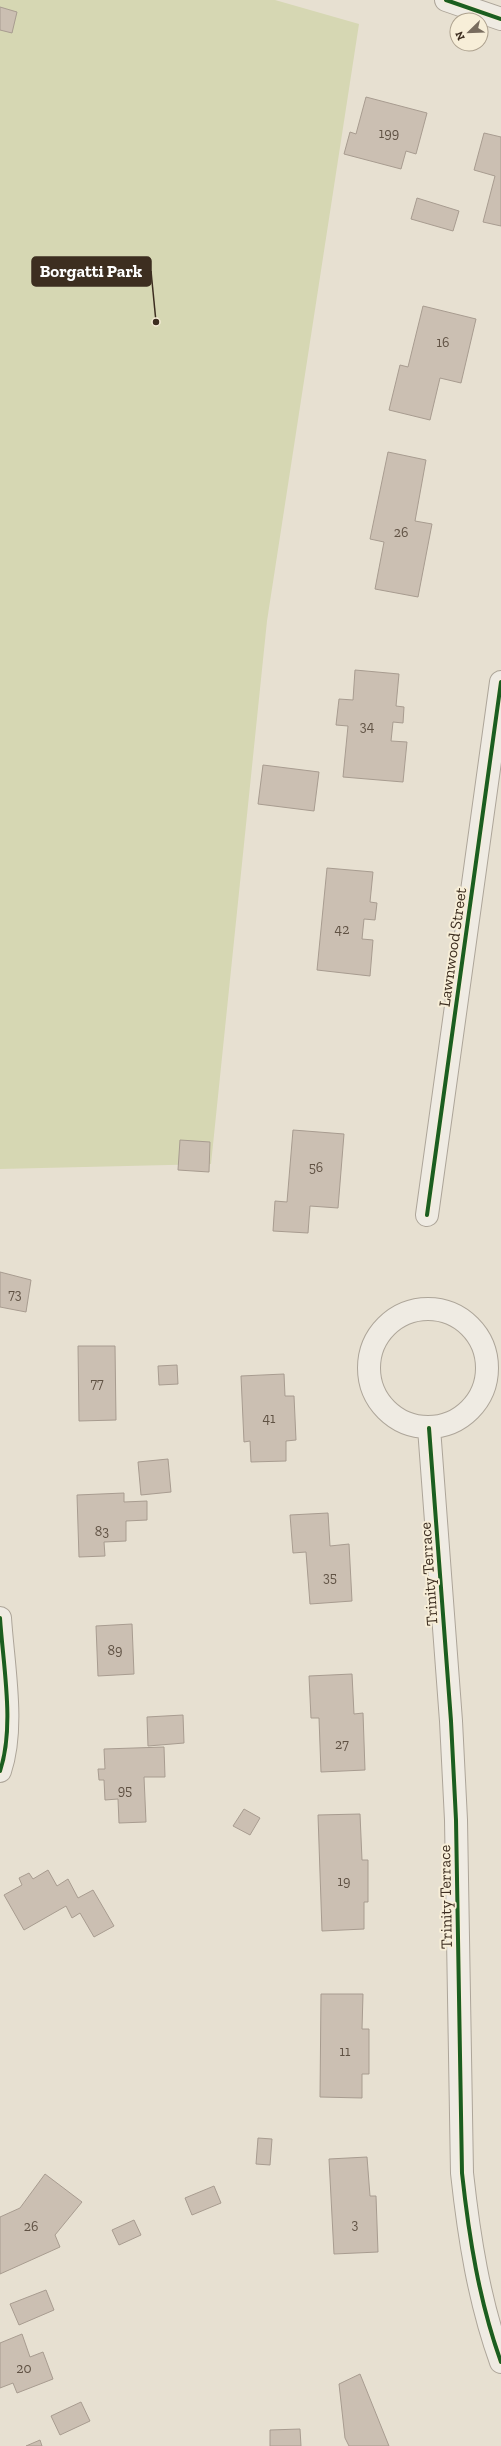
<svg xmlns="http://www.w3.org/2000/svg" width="501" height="2446" viewBox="0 0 501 2446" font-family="'Zilla Slab',serif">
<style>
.green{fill:#d6d7b3}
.building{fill:#cbbfb2;stroke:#a89c90}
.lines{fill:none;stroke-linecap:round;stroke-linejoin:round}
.minor-casing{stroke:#ada599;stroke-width:24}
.tertiary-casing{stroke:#ada599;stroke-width:24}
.minor{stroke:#efebe3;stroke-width:22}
.tertiary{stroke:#efebe3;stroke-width:22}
.cycleway-casing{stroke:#f7eed8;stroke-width:6}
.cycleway{stroke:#1b5e20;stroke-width:4}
.labels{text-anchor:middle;stroke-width:4;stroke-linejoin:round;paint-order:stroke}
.number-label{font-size:14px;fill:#605244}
.street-label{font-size:16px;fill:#3d2e20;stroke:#f7eed8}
.leader{fill:none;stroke:#3d2e20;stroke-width:1.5}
.callout-dot{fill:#3d2e20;stroke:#f7eed8;stroke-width:1.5}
.callout{fill:#3d2e20;stroke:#3d2e20;stroke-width:1.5}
.callout-label{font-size:17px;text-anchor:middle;font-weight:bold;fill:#fff}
</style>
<rect width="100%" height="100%" fill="#e7e0d1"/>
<!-- green -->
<path class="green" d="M0,0H275L359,24L267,621L211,1164L0,1169Z"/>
<!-- building -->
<path class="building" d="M0,7L17,12L12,33L0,30Z
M366,97L427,113L416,154L406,151L401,169L344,154L350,132L356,134Z
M484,133L501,137V226L483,222L495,176L474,170Z
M417,198L459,211L453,231L411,219Z
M423,306L476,319L461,383L440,378L430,420L389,410L400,365L408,367Z
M388,452L426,460L415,521L432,524L418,597L375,589L384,542L370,539Z
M355,670L399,674L396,706L404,707L403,723L393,722L391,741L407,742L403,782L343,777L348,726L336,725L339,699L353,700Z
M263,765L319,772L314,811L258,804Z
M327,868L373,872L370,902L377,903L375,920L364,919L362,939L373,940L370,976L317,970Z
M293,1130L344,1134L338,1208L310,1206L308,1233L273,1231L275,1201L287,1202Z
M180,1140L210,1142L209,1172L178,1170Z
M0,1272L31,1280L26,1312L0,1307Z
M78,1346H115L116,1420L79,1421Z
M177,1365L178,1384L159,1385L158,1366Z
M284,1374L285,1396H294L296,1440L286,1441V1461L251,1462L250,1441L244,1442L241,1376Z
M168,1459L171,1492L141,1495L138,1462Z
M124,1493V1502L147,1501V1520L126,1521V1541L104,1542L105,1556L79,1557L77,1495Z
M328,1513L330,1546L349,1544L352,1601L310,1604L306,1552L293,1553L290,1515Z
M132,1624L134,1674L98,1676L96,1626Z
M352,1674L354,1714L363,1713L365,1770L321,1772L319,1718H311L309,1676Z
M183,1715L184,1743L148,1746L147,1717Z
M164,1747L165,1777H144L146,1822L119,1823L118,1799L105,1800L104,1780H99L98,1769H105L104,1749Z
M244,1809L260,1818L250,1835L233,1826Z
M360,1814L362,1860H368V1902H364V1929L322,1931L318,1815Z
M48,1870L57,1886L68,1879L78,1898L93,1890L114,1926L94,1937L80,1913L72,1918L66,1906L24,1930L4,1895L22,1885L19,1878L29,1873L33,1879Z
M321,1994H363L362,2029H369V2074H362V2098L320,2097Z
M258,2138L272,2139L270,2165L256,2164Z
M367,2157L370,2196H376L378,2252L334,2254L329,2159Z
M45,2174L82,2202L55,2235L60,2247L0,2274V2217L20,2208Z
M214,2186L221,2203L192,2215L185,2198Z
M134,2220L141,2235L119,2245L112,2230Z
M46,2290L54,2310L19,2325L10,2304Z
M22,2334L30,2357L43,2352L53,2379L17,2393L13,2383L0,2388V2343Z
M360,2374L389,2446H349L345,2438L339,2384Z
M81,2402L90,2421L60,2435L51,2416Z
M300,2429L301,2446H270V2430Z
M40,2440L42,2446H26Z"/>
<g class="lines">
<!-- minor casing -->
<g class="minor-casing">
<path id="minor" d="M427,1215L501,682
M369 1368a59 59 0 1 1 118 0a59 59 0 1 1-118 0Z
M429,1428L451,1721L456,1820L462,2173C469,2237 479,2301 501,2362
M0,1618C3,1665 15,1727 0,1771"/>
</g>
<!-- tertiary casing -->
<g class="tertiary-casing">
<path id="tertiary" d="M446,0L501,19"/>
</g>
<!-- minor -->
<use href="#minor" class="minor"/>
<!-- tertiary -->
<use href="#tertiary" class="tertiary"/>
<!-- cycleway casing -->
<g class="cycleway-casing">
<path id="cycleway" d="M446,0L501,19
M427,1215L501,682
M429,1428L451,1721L456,1820L462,2173C469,2237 479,2301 501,2362
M0,1618C3,1665 15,1727 0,1771"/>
</g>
<!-- cycleway -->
<use href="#cycleway" class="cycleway"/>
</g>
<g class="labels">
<!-- number labels -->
<g class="number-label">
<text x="389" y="138">199</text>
<text x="443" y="347">16</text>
<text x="401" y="537">26</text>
<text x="367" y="731">34</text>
<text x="342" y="934">42</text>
<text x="316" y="1172">56</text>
<text x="15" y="1299">73</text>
<text x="97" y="1388">77</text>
<text x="269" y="1423">41</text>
<text x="102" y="1536">83</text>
<text x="330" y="1582">35</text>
<text x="115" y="1655">89</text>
<text x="342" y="1749">27</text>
<text x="125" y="1795">95</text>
<text x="344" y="1886">19</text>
<text x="345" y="2056">11</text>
<text x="355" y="2229">3</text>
<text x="31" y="2231">26</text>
<text x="24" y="2373">20</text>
</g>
<!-- street labels -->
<g class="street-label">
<text transform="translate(452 947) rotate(-82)" y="6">Lawnwood Street</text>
<text transform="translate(428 1574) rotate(-94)" y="6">Trinity Terrace</text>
<text transform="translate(445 1897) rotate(-91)" y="6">Trinity Terrace</text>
</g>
</g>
<!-- callouts -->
<path class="leader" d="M156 322L151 271"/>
<circle class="callout-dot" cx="156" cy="322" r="4"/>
<rect class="callout" x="32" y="257" width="119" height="29" rx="4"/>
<g class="callout-label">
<text x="91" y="277">Borgatti Park</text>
</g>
<!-- north arrow -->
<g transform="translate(469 32) rotate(247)"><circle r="19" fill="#f7eed8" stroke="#ada18e"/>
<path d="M0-3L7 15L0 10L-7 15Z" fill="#786c5e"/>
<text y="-6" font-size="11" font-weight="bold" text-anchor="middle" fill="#3d2e20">N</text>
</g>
</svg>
